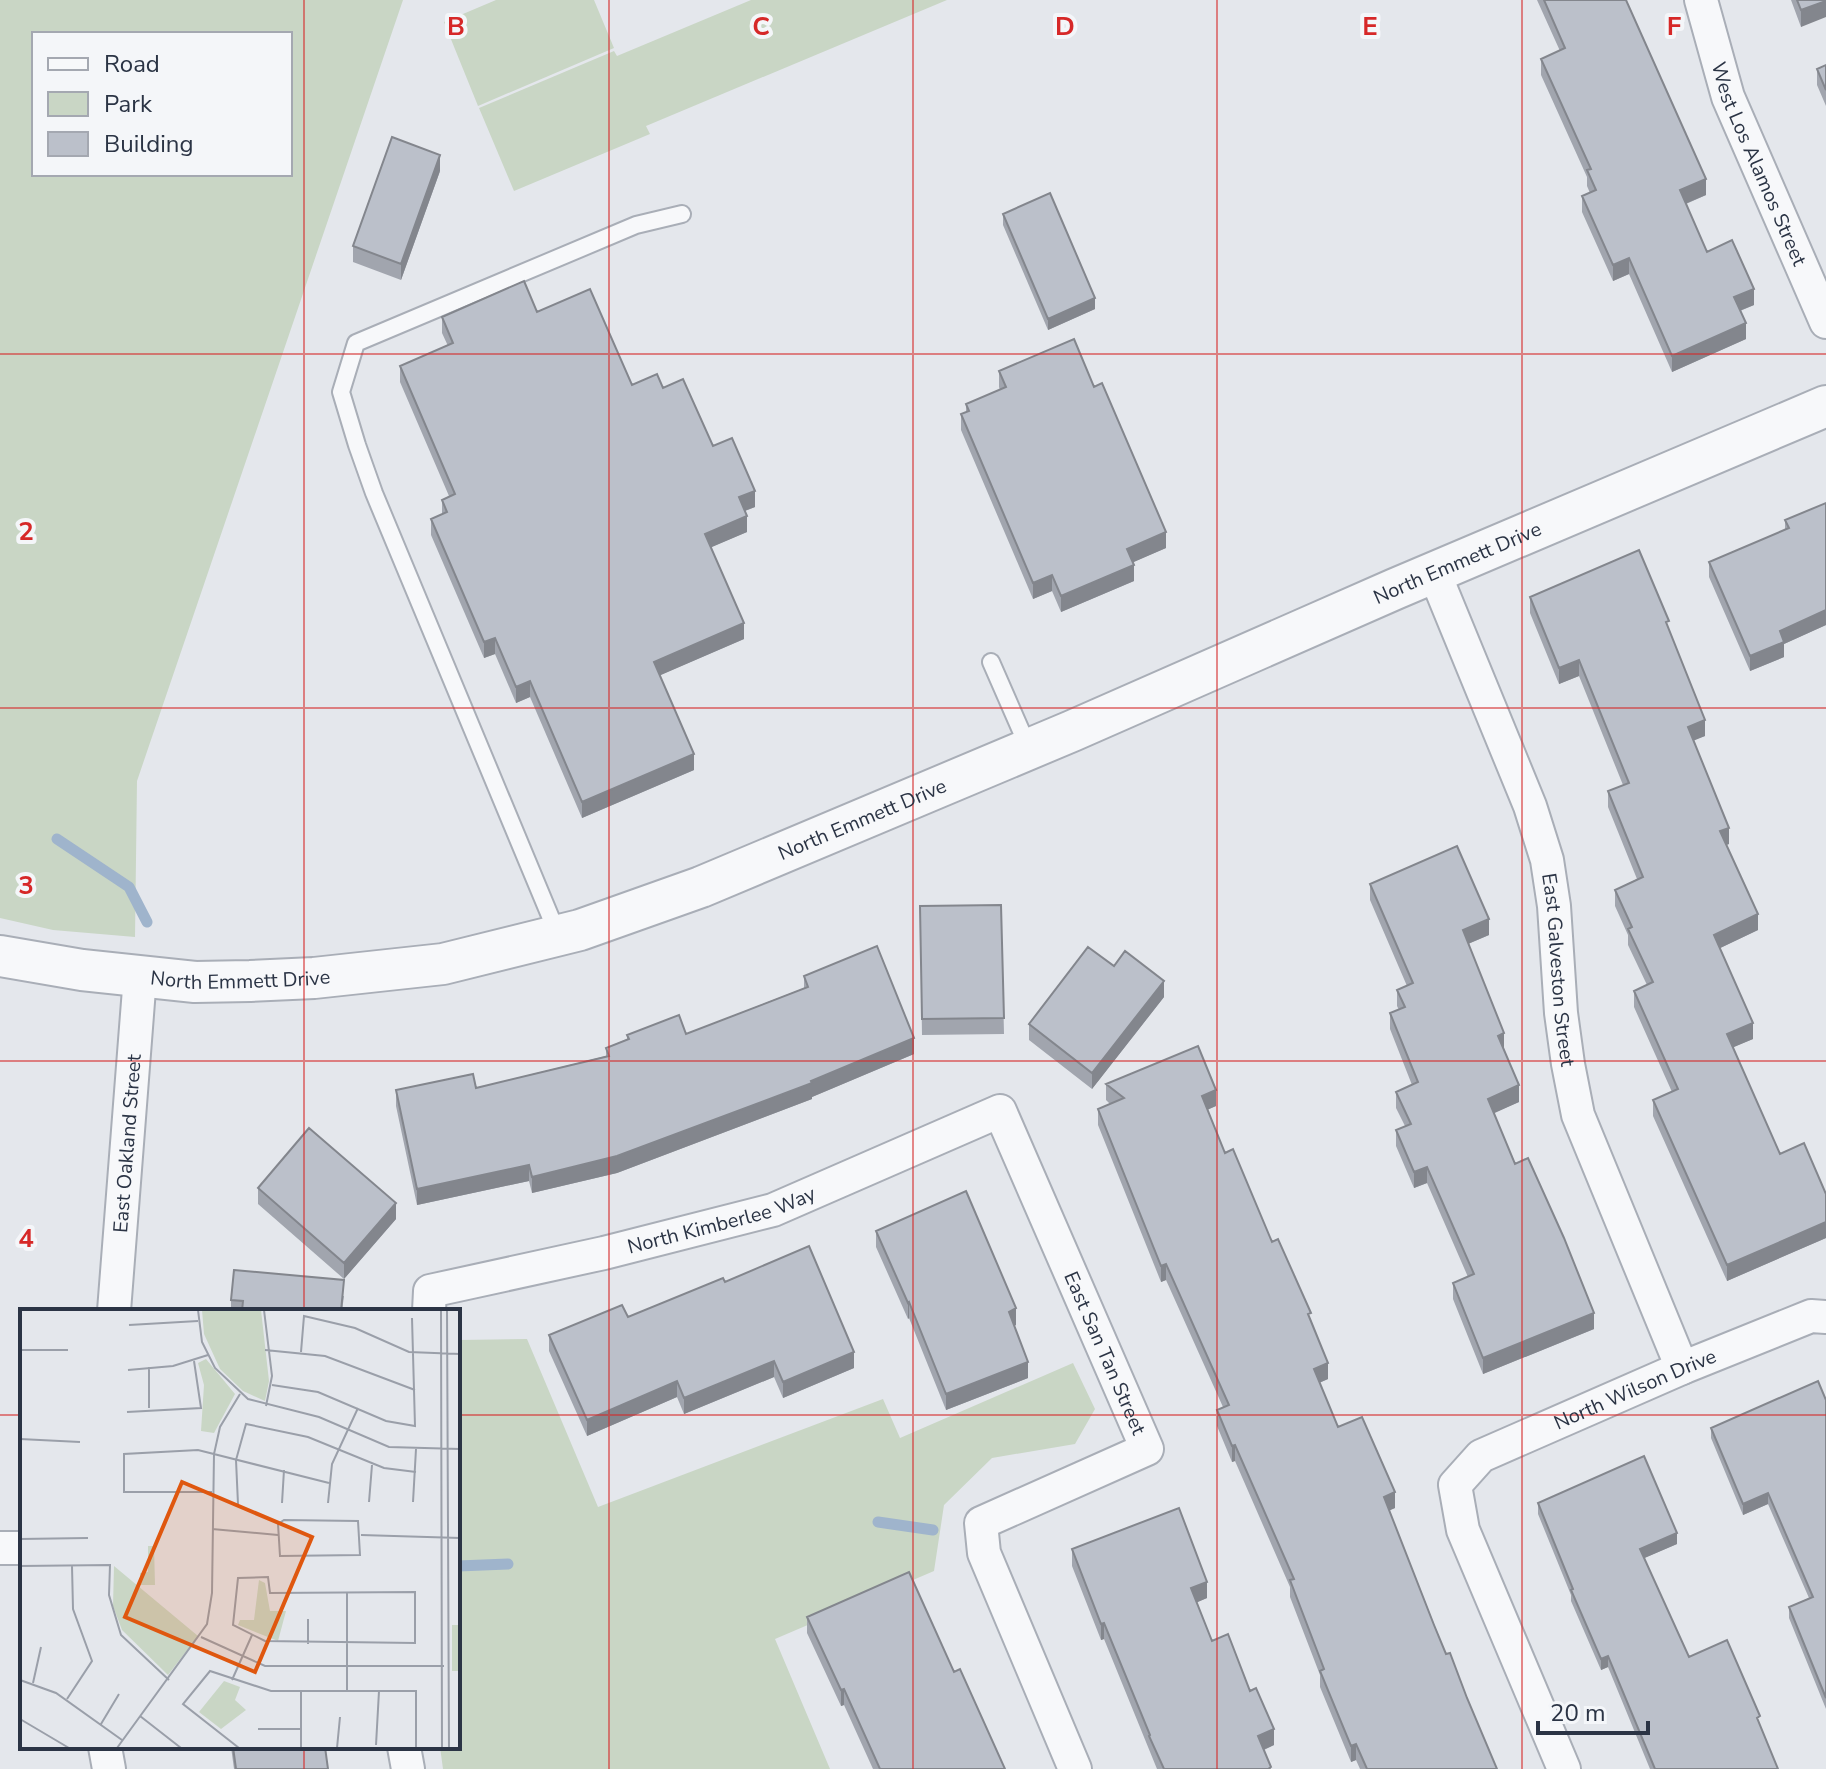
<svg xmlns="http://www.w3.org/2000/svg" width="1826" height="1769" viewBox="0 0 1826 1769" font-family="'Nunito Sans',sans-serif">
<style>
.green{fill:#c9d6c5;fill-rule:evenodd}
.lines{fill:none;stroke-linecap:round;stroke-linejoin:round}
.stream{stroke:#9fb4cc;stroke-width:11}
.service-casing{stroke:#a9aeb7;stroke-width:20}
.minor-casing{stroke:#a9aeb7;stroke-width:36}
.tertiary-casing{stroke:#a9aeb7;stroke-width:44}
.service{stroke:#f7f8fa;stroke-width:16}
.minor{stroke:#f7f8fa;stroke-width:32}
.tertiary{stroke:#f7f8fa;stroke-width:40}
.wall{fill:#a1a5ae}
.shaded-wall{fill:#83868d}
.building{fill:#bbc0ca;stroke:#83868d;stroke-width:2}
.grid{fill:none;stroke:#d62828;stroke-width:2;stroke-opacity:0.55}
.labels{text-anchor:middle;stroke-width:8;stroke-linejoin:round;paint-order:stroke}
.street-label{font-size:20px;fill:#2b3445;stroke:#f4f6f9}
.inset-road{fill:none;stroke:#9a9fa9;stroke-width:2}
.view{fill:#df570f;fill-opacity:0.15;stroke:#df570f;stroke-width:4}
.inset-edge{fill:none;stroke:#2b3445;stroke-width:4}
.grid-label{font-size:26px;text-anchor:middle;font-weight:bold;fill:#d62828;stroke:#f4f6f9;stroke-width:8;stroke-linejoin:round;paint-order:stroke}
</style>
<rect width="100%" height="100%" fill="#e4e7ec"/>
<!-- green -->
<path class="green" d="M0,0H403L137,781L135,937L53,930L0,918ZM34,34H290V174H34Z
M496,0H594L614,48L478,106L444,22Z
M751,0H947L646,126L650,134L514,191L479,108L614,51L617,56Z
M527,1339L598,1507L883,1399L900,1438L1073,1363L1095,1409L1075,1444L992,1458L944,1505L934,1571L775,1639L830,1769H443L440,1747H458L459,1340Z"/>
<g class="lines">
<!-- stream -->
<path class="stream" d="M57,839L129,887L147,922
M878,1522L933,1530
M458,1566L508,1564"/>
<!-- service casing -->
<g class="service-casing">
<path id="service" d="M991,662L1029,749
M558,935L374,493L357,445L341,392L356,343L636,225L682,214"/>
</g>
<!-- minor casing -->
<g class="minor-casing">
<g id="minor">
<path id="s1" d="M1701,0L1728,97L1826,322"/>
<path id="s2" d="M1434,572L1530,806L1547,860L1554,906L1561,1013L1568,1064L1578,1115L1682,1368"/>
<path id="s3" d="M114,1311L140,976"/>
<path id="s4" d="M429,1311L430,1291L604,1253L773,1210L1000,1111L1147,1449L981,1523L984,1553L1075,1769"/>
<path d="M0,1548H22"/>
<path d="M105,1747L109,1769"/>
<path d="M404,1747L408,1769"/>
<path id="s5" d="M1564,1769L1463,1530L1455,1485L1481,1456L1682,1368L1811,1316L1826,1317"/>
</g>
</g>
<!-- tertiary casing -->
<g class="tertiary-casing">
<g id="tertiary">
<path id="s6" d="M0,956L82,970L195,982L250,981L314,978L443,964L580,930L701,887L1072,731L1395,589L1826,406"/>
</g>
</g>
<!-- service -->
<use href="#service" class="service"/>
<!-- minor -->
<use href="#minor" class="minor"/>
<!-- tertiary -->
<use href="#tertiary" class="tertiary"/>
</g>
<!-- wall -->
<path class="wall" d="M1537,0H1626L1706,195L1686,204L1707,252L1754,305L1740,311L1746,339L1672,372L1629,274L1613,281L1582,212V196L1590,193L1587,186V177L1541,75V59L1560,51Z
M1791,0H1826L1801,27Z
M1826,65V106L1817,85V69Z
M440,171L401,280L353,262V246Z
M1003,214L1095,309L1048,330L1003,225Z
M537,312L632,385L663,388L713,446L755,507L745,511L747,532L711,547L744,639L660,675L694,770L582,818L530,697L516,703L495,654L484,658L431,535V519L442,514V500L449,496L400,382V366L448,346L442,333V317Z
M999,371L1094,387L1166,548L1133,562L1134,581L1061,612L1052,591L1033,599L961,430V414L966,412V404L1000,390L999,387Z
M1826,503V625L1784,644V657L1750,671L1709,577V562L1785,530V520Z
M1530,597L1669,631L1705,736L1693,740L1729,844L1726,845L1758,930L1720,948L1753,1039L1733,1047L1780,1154L1826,1194V1238L1727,1281L1653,1116V1100L1672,1092L1634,1007V991L1647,985L1628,945V935L1615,906V890L1637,879L1608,807V791L1623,785L1579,676L1559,684L1530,613Z
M1370,884L1489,935L1468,944L1519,1102L1493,1113L1515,1164L1594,1329L1483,1374L1453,1299V1283L1468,1277L1427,1183L1414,1188L1396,1146V1130L1405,1126L1396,1108V1092L1412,1085L1390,1029V1013L1399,1010L1397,1006V990L1407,986L1370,900Z
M1001,905L1004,1034L922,1035L920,906Z
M1114,966L1164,997L1092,1089L1029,1040V1024Z
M804,976L914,1054L812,1097V1099L617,1173L532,1193L529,1181L417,1205L396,1106V1090L476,1088L606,1056V1048L627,1039V1035L686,1034L804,988Z
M1106,1084L1216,1106L1207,1110L1225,1153L1272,1242L1311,1320L1328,1379L1319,1383L1338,1427L1395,1508L1389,1510L1446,1654L1497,1769H1360L1356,1760L1351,1762L1320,1687V1675L1290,1597V1587L1235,1461L1232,1462L1217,1426V1410L1223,1407L1166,1280L1161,1282L1098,1125V1109L1110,1104L1106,1100Z
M258,1188L396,1219L344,1279L258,1204Z
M876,1231L1016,1325L1014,1326L1028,1378L946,1410L909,1318L908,1319L876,1247Z
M725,1282L854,1368L783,1398L774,1377L684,1414L677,1397L587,1436L549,1351V1335L628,1317Z
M344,1296L342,1311H231V1300Z
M1826,1400V1709L1789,1618V1607L1809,1598L1768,1504L1743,1515L1711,1438V1428Z
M1538,1503L1677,1544L1644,1558L1689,1657L1760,1726L1778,1769H1650L1608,1667L1601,1670L1571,1601V1595L1538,1514Z
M1072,1549L1207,1598L1197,1602L1212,1641L1250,1691L1274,1745L1264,1750L1271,1769H1157L1104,1639L1101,1640L1072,1566Z
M807,1617L954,1672L1005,1769H873L844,1705L841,1706L807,1633Z
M231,1747H325L328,1769H234Z"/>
<!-- shaded-wall -->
<path class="shaded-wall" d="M1826,1V17L1801,27V10Z
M440,155V171L401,280V264Z
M1706,179V195L1680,206V190Z
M1629,258V274L1613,281V265Z
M1754,289V305L1734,313V297Z
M1095,298V309L1048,330V319Z
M1746,323V339L1672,372V356Z
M755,491V507L739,513V497Z
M747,516V532L705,550V534Z
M1166,532V548L1127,565V549Z
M1134,565V581L1061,612V596Z
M1052,575V591L1033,599V583Z
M1826,610V625L1784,644V657L1750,671V656L1780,631Z
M744,623V639L654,678V662Z
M495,638V654L484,658V642Z
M1579,660V676L1559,684V668Z
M530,681V697L516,703V687Z
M1705,720V736L1688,743V727Z
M694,754V770L582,818V802Z
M1729,828V844L1720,847V831Z
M1758,914V930L1714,951V935Z
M1489,919V935L1463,946V930Z
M1164,981V997L1092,1089V1073Z
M1753,1023V1039L1727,1050V1034Z
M1504,1033V1049L1498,1036Z
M914,1038V1054L812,1097V1099L617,1173L532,1193V1177L811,1081Z
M1519,1085V1102L1488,1116V1099Z
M1216,1090V1106L1202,1112V1096Z
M529,1165V1181L417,1205V1189Z
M1427,1167V1183L1414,1188V1172Z
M396,1203V1219L344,1279V1263Z
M1826,1222V1238L1727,1281V1265Z
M1166,1264V1280L1161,1282V1266Z
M909,1302V1318L908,1319V1303Z
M1016,1308V1325L1009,1328V1312Z
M1594,1313V1329L1483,1374V1358Z
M854,1352V1368L783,1398V1382Z
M774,1361V1377L684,1414V1398Z
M1028,1362V1378L946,1410V1394Z
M1328,1363V1379L1314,1385V1369Z
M677,1381V1397L587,1436V1420Z
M1235,1445V1461L1232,1462V1446Z
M1395,1492V1508L1384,1513V1497Z
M1768,1493V1504L1743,1515V1504Z
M1677,1533V1544L1640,1560V1549Z
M1207,1582V1598L1191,1605V1588Z
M1104,1623V1639L1101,1640V1624Z
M1608,1656V1667L1601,1670V1659Z
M844,1689V1705L841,1706V1690Z
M1274,1729V1745L1258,1752V1736Z
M1356,1744V1760L1351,1762V1746Z"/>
<!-- building -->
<path class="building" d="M1544,0H1626L1706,179L1680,190L1707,252L1732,240L1754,289L1734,297L1746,323L1672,356L1629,258L1613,265L1582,196L1596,190L1587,170L1591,169L1541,59L1565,48Z
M1797,0H1826V1L1801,10Z
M1826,65V90L1817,69Z
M392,137L440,155L401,264L353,246Z
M1050,193L1095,298L1048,319L1003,214Z
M524,281L537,312L590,289L632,385L657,374L663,388L683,379L713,446L732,438L755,491L739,497L747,516L705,534L744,623L654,662L694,754L582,802L530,681L516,687L495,638L484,642L431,519L447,512L442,500L455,494L400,366L453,343L442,317Z
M1074,339L1094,387L1102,383L1166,532L1127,549L1134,565L1061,596L1052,575L1033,583L961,414L969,411L966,404L1006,387L999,371Z
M1826,503V610L1780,631L1784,642L1750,656L1709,562L1789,528L1785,520Z
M1639,550L1669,621L1666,622L1705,720L1688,727L1729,828L1720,831L1758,914L1714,935L1753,1023L1727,1034L1780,1154L1804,1143L1826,1194V1222L1727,1265L1653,1100L1678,1089L1634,991L1653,982L1628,929L1632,927L1615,890L1643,877L1608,791L1629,783L1579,660L1559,668L1530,597Z
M1457,846L1489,919L1463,930L1504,1033L1498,1036L1519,1085L1488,1099L1515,1164L1528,1158L1564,1238L1594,1313L1483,1358L1453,1283L1474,1274L1427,1167L1414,1172L1396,1130L1411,1124L1396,1092L1418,1082L1390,1013L1405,1007L1397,990L1413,983L1370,884Z
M1001,905L1004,1018L922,1019L920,906Z
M877,946L914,1038L811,1081L812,1083L617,1156L532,1177L529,1165L417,1189L396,1090L473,1074L476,1088L609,1056L606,1048L629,1039L627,1035L679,1015L686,1034L808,987L804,976Z
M1088,947L1114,966L1125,951L1164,981L1092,1073L1029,1024Z
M1198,1046L1216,1090L1202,1096L1225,1153L1233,1149L1272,1242L1278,1239L1311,1313L1308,1314L1328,1363L1314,1369L1338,1427L1362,1417L1395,1492L1384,1497L1434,1625L1446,1654L1450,1653L1467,1698L1497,1769H1367L1356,1744L1351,1746L1320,1671L1324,1669L1290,1580L1294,1579L1235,1445L1232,1446L1217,1410L1229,1405L1166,1264L1161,1266L1098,1109L1124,1098L1106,1084Z
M309,1128L396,1203L344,1263L258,1188Z
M966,1191L1016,1308L1009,1312L1028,1362L946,1394L909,1302L908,1303L876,1231Z
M809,1246L854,1352L783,1382L774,1361L684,1398L677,1381L587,1420L549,1335L622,1305L628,1317L723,1278L725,1282Z
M234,1270L344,1280L341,1311H242L243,1301L231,1300Z
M1818,1381L1826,1400V1698L1789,1607L1813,1597L1768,1493L1743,1504L1711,1428Z
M1644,1456L1677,1533L1640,1549L1689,1657L1727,1640L1760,1716L1757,1718L1778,1769H1655L1608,1656L1601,1659L1571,1590L1573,1589L1538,1503Z
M1179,1508L1207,1582L1191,1588L1212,1641L1228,1634L1250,1691L1256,1688L1274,1729L1258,1736L1271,1767L1268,1769H1164L1149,1736L1150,1735L1104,1623L1101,1624L1072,1549Z
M909,1572L954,1672L960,1669L1005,1769H880L844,1689L841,1690L807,1617Z
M233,1747H325L328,1769H236Z"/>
<!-- grid -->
<path class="grid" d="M304,0V1311M609,0V1769M913,0V1769M1217,0V1769M1522,0V1769M0,354H1826M0,708H1826M0,1061H1826M0,1415H22M458,1415H1826M304,1747V1769"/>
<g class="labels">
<!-- street labels -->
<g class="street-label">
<text dy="7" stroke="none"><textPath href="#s1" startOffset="174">West Los Alamos Street</textPath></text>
<text dy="7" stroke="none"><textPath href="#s6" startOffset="1538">North Emmett Drive</textPath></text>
<text dy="7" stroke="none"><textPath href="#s6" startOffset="890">North Emmett Drive</textPath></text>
<text dy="7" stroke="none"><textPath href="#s2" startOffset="420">East Galveston Street</textPath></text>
<text dy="7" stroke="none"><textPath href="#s6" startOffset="242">North Emmett Drive</textPath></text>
<text dy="7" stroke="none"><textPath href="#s3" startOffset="168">East Oakland Street</textPath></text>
<text dy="7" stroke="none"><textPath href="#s4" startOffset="320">North Kimberlee Way</textPath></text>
<text dy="7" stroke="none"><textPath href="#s4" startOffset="884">East San Tan Street</textPath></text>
<text dy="7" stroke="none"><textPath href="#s5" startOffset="512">North Wilson Drive</textPath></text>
</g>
</g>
<!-- overview -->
<g transform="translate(20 1309)">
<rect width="440" height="440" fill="#e4e7ec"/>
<path d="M182,1H241L249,72L245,92L223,82L200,60L184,25ZM186,50L215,85L194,124L181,122L184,76L178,54ZM128,237H134L135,276H120V264L128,263ZM94,257L178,327L148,366L102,321L93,297ZM239,271L245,274L250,302H266L258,332L218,316L220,311H234ZM432,316H440V362H432ZM204,372L220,378L215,391L226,401L201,420L179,403Z" fill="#c9d6c5"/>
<path class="inset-road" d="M178,1L182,33L195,59L228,90L299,108L369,138L440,140M244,1L252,67L246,97M421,1L422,439M427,1L429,439M109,16L178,12M0,41H48M245,41L305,47L395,81M281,43L284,7L335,19L389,43L440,45M129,58V99M108,61L153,57L188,46M252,76L298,83L366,112L395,117L392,9M107,103L181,99L174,52M0,130L60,133M192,183H104V145L178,141L309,174M349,193L352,156M393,193L396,140M262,194L264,161M308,194L312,155L338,99M218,195L216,151L226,115L288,128L364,159L396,163M264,211L338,212L340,246L260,247L258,215ZM192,220L258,226M341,226L440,229M0,230L68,229M0,257L90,256L89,286L101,326L149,371M248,268L250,284L395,283V334L245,332L213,316L218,269ZM327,284V382M181,328L245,357H424M288,335V310M0,371L36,384L102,431M212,371L232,326M13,374L21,338M281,382V439M47,390L72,352L53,300L52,257M120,407L161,439M0,410L49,439M81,415L99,385M238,420H281M356,436L359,382M97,439L187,315L192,284L194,145L200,118L220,85M219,439L163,395L190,362L251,382H396V439M317,439L320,408"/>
<path class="view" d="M162,173L292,228L235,363L105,308Z"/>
<rect width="440" height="440" class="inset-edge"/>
</g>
<g class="grid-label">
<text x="456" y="35">B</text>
<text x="761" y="35">C</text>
<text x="1065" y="35">D</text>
<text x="1370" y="35">E</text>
<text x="1674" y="35">F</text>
<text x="26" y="540">2</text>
<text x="26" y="894">3</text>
<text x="26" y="1247">4</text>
</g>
<!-- legend -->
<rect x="32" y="32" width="260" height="144" fill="#f4f6f9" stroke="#a4a8b1" stroke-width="2"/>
<rect x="48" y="58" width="40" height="12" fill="#f7f8fa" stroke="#a4a8b1" stroke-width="2"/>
<text x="104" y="72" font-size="24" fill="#2b3445">Road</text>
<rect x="48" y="92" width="40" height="24" fill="#c9d6c5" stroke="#a4a8b1" stroke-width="2"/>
<text x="104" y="112" font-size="24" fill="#2b3445">Park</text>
<rect x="48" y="132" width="40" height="24" fill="#bbc0ca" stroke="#a4a8b1" stroke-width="2"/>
<text x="104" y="152" font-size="24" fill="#2b3445">Building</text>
<!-- scale -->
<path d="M1538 1721v12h110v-12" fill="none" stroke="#2b3445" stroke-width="4"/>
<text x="1550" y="1721" font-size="24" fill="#2b3445" stroke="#f4f6f9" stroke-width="6" paint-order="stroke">20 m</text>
</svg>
